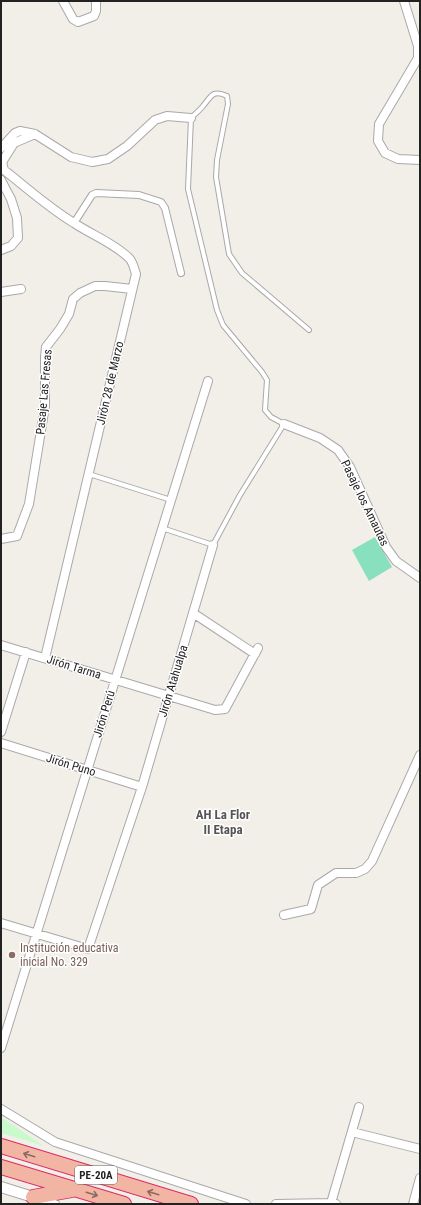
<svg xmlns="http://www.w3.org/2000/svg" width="421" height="1205" viewBox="0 0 421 1205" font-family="'Roboto Condensed',sans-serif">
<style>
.park{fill:#c8facc}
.pitch{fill:#88e0be}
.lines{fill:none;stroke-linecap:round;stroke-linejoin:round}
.service-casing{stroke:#a9a9a9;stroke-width:6}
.pedestrian-casing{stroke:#a9a9a9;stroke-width:8}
.minor-casing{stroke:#a9a9a9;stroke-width:10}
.tertiary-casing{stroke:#a9a9a9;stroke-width:12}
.trunk-casing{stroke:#dc2a67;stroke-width:16}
.service{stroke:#fff;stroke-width:4}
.pedestrian{stroke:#fff;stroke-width:6}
.minor{stroke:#fff;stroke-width:8}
.tertiary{stroke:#fff;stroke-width:10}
.trunk{stroke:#f2b4a3;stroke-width:14}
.oneway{stroke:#8a6b62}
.education-dot{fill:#8d6e63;stroke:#fff;stroke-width:1.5}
.labels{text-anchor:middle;stroke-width:3;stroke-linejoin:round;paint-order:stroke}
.shield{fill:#fff;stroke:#646464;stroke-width:1}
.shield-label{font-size:11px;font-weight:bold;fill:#222}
.street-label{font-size:12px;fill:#222;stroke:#fff}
.education-label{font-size:12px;fill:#785e54;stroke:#fff;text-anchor:start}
.neighbourhood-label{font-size:13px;font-weight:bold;fill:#555;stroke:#fff}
</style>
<rect width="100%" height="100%" fill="#f2efe9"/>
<!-- park -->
<path class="park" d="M1,1117L44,1146L1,1133Z"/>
<!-- pitch -->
<path class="pitch" d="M375,537L392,567L369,581L352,550Z"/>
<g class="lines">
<!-- service casing -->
<g class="service-casing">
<path id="service" d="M89,474L171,500
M162,528L213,545L240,495L284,424L271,417L265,410L267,380L262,372L223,325L217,310L188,189L191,118C195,114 200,110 203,106C211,97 212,89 227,96L228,104L217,160L216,177L229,254L242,273L309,330"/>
</g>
<!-- pedestrian casing -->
<g class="pedestrian-casing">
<path id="pedestrian" d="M74,223L92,195L96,193L139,195L161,202L165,208L181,273"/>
</g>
<!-- minor casing -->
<g class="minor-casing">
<path id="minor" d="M63,1L73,19L78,22L94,16L96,11V1
M404,1L418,46V58L379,124L378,141L385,153L398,159L420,160
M35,134L14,143L2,162L4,170C27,188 49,208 74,223C92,235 114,243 129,258C133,262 134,268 136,274L45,658
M1,148L15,133L20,131L35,134L71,157L92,162L108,159L127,146L155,120L167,116L191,118
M1,180L11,199L17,218L18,238L11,246L1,250
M1,292L21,289
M284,424L320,438L338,450L350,467L386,547L396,561L420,578
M1,539L17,536L29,504L45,406V357L46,347L60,329L69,314L73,299L80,293L95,286H105L132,289
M193,613L255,654
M1,645L215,710L225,709L258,648
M1,732L26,652
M1,743L142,787
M284,915L311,909L318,885L336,873H356L365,869L372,861L420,755
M1,923L88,949L142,787L213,545
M1,1048L208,381
M1,1109L55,1142L246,1204
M352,1132L420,1149
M37,1199L55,1204
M331,1203L359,1107
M276,1204L331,1203L336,1204
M413,1204L420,1178"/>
</g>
<!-- tertiary casing -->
<g class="tertiary-casing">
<path id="tertiary" d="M1,1187L33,1197"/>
</g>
<!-- trunk casing -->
<g class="trunk-casing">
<path id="trunk" d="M1,1146L191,1204
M1,1167L124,1204
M33,1197L72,1190"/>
</g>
<!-- service -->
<use href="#service" class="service"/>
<!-- pedestrian -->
<use href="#pedestrian" class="pedestrian"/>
<!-- minor -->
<use href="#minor" class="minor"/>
<!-- tertiary -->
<use href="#tertiary" class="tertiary"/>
<!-- trunk -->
<use href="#trunk" class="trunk"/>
</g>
<!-- one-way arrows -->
<defs><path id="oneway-shaft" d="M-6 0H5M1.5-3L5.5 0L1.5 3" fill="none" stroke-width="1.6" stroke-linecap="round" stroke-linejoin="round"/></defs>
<g class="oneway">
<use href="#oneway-shaft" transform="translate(29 1155) rotate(-163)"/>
<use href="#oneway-shaft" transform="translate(153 1193) rotate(-163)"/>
<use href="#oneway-shaft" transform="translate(92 1194) rotate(17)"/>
</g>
<!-- markers -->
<circle class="education-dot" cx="12" cy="955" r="4"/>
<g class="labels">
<!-- shield labels -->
<rect class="shield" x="75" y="1166" width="42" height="18" rx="3"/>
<g class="shield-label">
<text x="96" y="1179">PE-20A</text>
</g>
<!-- street labels -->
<g class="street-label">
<text transform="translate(110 383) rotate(-77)" y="4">Jirón 28 de Marzo</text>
<text transform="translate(44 392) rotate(-85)" y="4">Pasaje Las Fresas</text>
<text transform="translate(365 503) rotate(64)" y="4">Pasaje los Amautas</text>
<text transform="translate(74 667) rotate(17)" y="4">Jirón Tarma</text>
<text transform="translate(173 681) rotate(-73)" y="4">Jirón Atahualpa</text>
<text transform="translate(104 714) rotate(-73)" y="4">Jirón Perú</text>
<text transform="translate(71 765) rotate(17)" y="4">Jirón Puno</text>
</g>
<!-- education labels -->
<g class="education-label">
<text x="20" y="952">Institución educativa<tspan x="20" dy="14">inicial No. 329</tspan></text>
</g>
<!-- neighbourhood labels -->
<g class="neighbourhood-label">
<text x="223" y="819">AH La Flor<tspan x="223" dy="15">II Etapa</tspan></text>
</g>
</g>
<!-- border -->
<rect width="421" height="1205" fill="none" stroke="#222222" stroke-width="4"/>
</svg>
